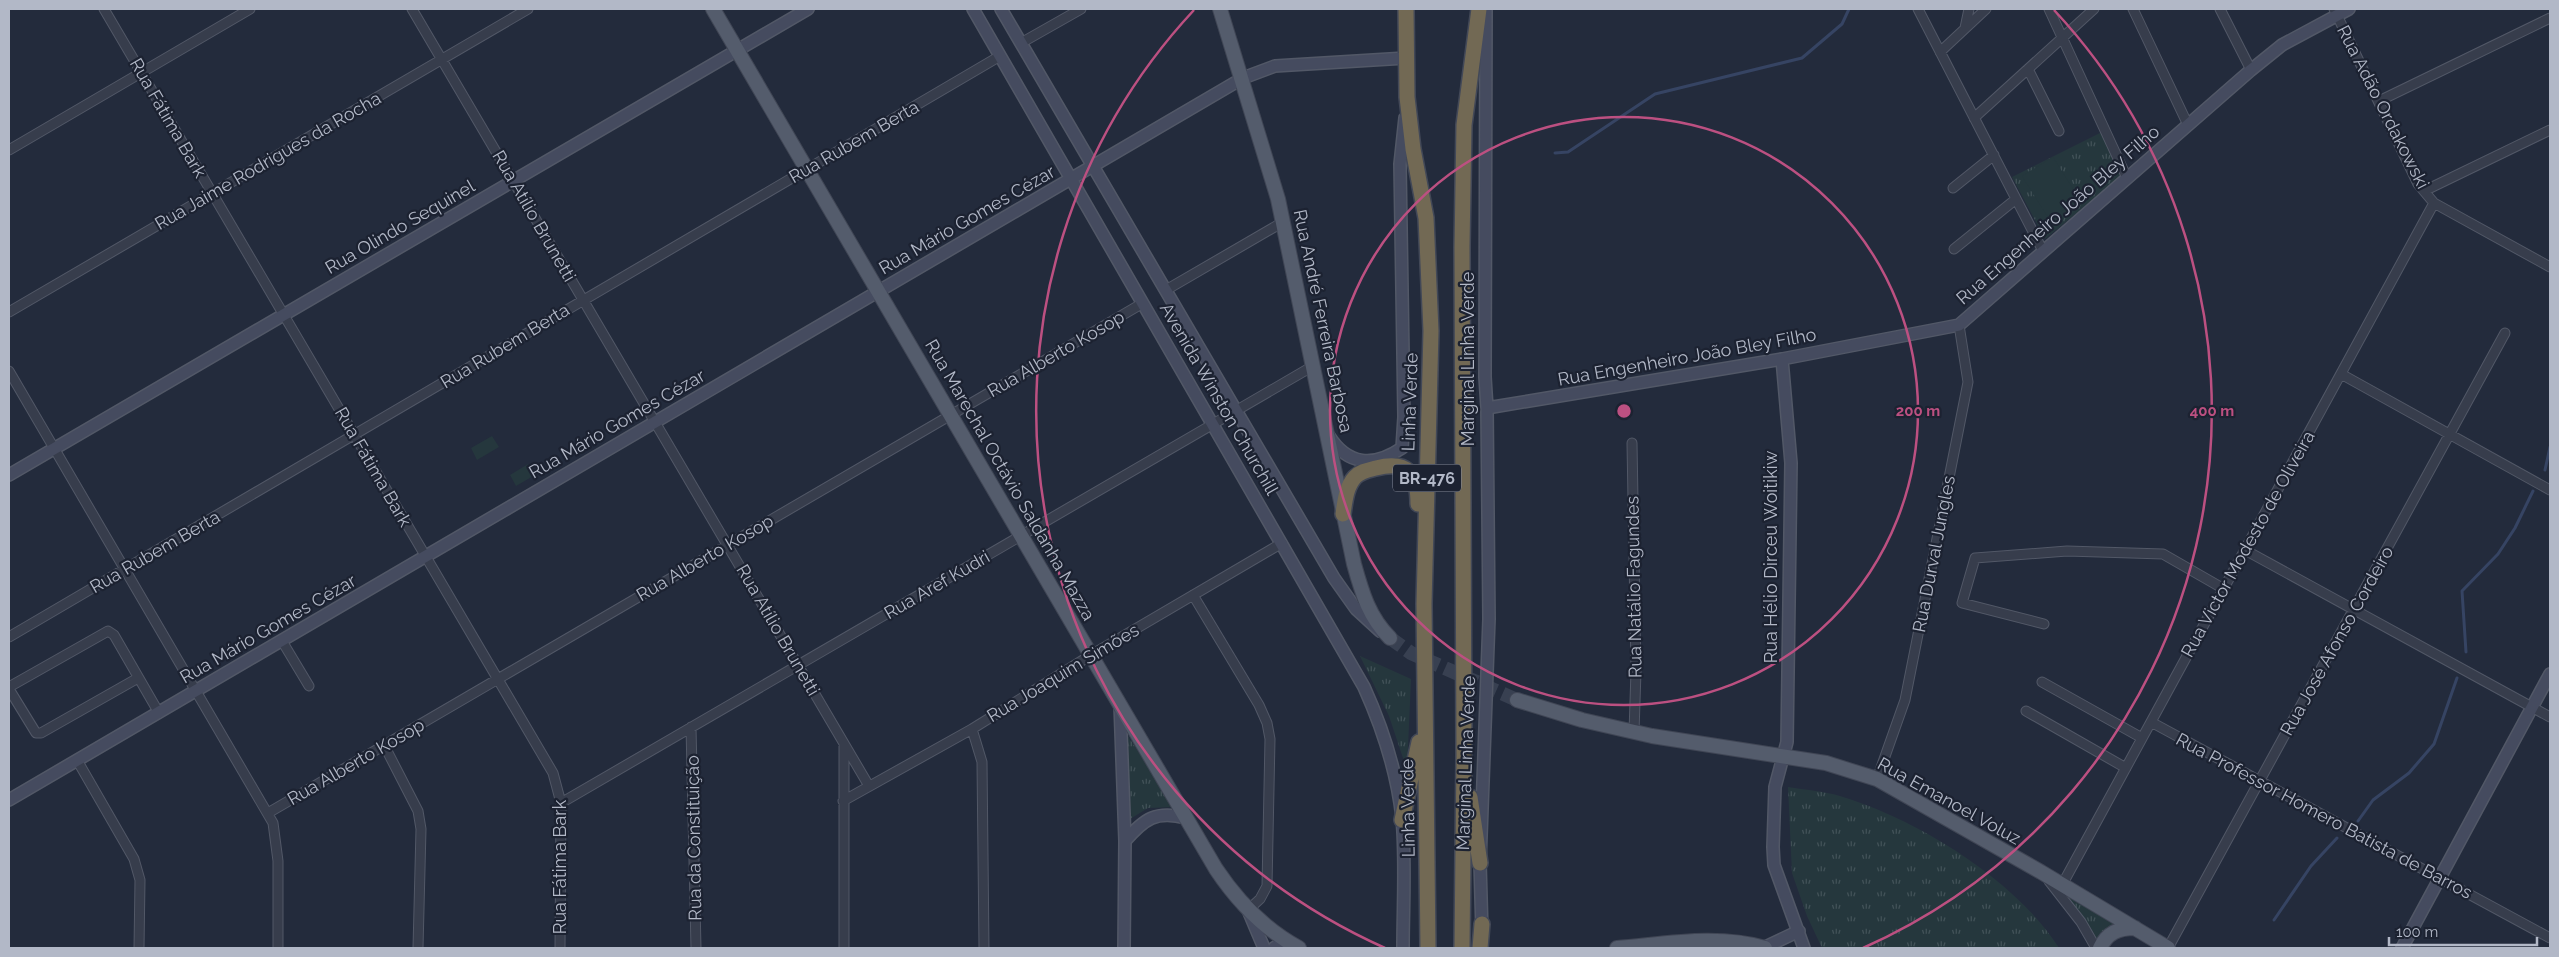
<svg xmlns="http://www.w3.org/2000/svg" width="2559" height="957" viewBox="0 0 2559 957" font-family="Raleway,sans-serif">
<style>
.grass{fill:url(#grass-tufts)}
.pitch{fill:#25373d}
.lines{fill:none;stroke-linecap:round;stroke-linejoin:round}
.stream{stroke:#364463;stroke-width:3}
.primary-tunnel{stroke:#384051;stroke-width:14;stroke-dasharray:14 7;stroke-linecap:butt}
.street-casing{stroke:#525867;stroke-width:11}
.secondary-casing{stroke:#525867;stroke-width:14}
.primary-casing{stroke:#404655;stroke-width:16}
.highway-casing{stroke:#424857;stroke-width:18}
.street{stroke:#373d4c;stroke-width:9}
.secondary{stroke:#454b5f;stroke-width:11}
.primary{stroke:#545c6c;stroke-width:14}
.highway{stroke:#726954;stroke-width:15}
.ring{fill:none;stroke:#bc5081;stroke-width:2.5}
.labels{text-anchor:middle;stroke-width:4.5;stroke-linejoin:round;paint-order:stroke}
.shield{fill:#1c2231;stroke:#858b9a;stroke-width:1}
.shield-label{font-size:16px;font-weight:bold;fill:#b2b8c7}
.street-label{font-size:18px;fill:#b2b8c7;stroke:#1c2231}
.centre{fill:#bc5081;stroke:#1c2231;stroke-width:2.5}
.ring-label{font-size:15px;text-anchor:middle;font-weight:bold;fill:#bc5081;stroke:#1c2231;stroke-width:4.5;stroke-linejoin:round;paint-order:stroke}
</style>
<defs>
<pattern id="grass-tufts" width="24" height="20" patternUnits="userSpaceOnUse" patternTransform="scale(1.25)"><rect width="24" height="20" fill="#25373d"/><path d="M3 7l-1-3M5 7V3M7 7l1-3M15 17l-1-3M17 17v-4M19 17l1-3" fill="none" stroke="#425258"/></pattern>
</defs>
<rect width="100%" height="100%" fill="#232b3c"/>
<!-- grass -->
<path class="grass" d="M2102,132L2123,175L2045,239L2012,177Z
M1360,656L1411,679L1407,770L1389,716Z
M1128,736L1174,807L1148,808L1130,819Z
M1788,787C1805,790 1823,791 1840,796C1917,819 2016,880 2059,948H1822L1807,916L1792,873Z
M2070,893L2125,925L2098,943L2067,897Z"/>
<!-- pitch -->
<path class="pitch" d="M2053,157L2080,200L2049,219L2022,176Z
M492,436L499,447L477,460L471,448Z
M528,464L535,475L516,486L510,475Z"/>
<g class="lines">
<!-- stream -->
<path class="stream" d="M1555,153L1568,152L1655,94L1802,58L1842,24L1849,9
M2545,470L2550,447
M2466,652L2462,591L2498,554L2515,528L2533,491
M2358,821L2373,800L2409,773L2434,744L2457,678
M2274,920L2311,866L2337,838"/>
<!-- primary-tunnel -->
<path class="primary-tunnel" d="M1390,638L1411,653L1517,700"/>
<!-- street casing -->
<g class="street-casing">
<path id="street" d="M104,9L553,773L561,803L560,948
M412,9L869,786
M1918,9L2043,251
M2049,9L2127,178
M2133,9L2188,125
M2220,9L2251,70
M2334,9L2418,184L2434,203L2550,267
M1965,28L1969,9
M1021,43L1081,9
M1940,52L1986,9
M2028,69L2059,131
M2379,101L2550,18
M1974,118L2094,9
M9,150L250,9
M1953,188L1994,155
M2424,191L2550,130
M1954,249L2016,199
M1166,290L1283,222
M9,312L528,9
M9,371L273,823L278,861V948
M2341,374L2550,490
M1632,443L1636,671L1634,732
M2245,550L2550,717
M1193,595L1259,705L1267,723L1270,739L1267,886L1260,899L1248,910
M2044,624L1962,603L1975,558L2067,551L2163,554L2224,589
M9,637L1000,56
M282,641L309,686
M2042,682L2142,738
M9,687L108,631L114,635L159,713
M9,689L36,733H41L138,678
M2026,711L2126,768
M2151,722L2550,938
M691,727L696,948
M972,729L982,762L984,948
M844,744V948
M384,745L418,811L421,829L418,948
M77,760L134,859L140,880L139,948
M1877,779L1905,700L1968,382L1959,325
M843,801L972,729L1091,655L1282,543
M561,803L1313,366
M268,813L1143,303
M2049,881L2081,922L2096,948
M2062,885L2434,203
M2168,948L2505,333"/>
</g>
<!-- secondary casing -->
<g class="secondary-casing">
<path id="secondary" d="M973,9L1364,687C1383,729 1397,772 1402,818C1406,861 1403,906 1403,948
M1001,9L1334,578L1356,609L1380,631
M1782,359L1791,463L1787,742L1775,787L1773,847L1774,865L1804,948
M1487,408L1782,359L1959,325L2251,70L2282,45L2349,9
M1329,436C1348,466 1374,467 1402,448L1404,417L1400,164L1405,118
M9,475L808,9
M1120,705L1125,841L1124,948
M9,800L1243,78L1275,66L1406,58
M1125,841C1144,819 1156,810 1186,818
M1248,910L1264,948
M1482,932L1480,863L1489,619L1487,408L1485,377L1486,9
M1274,948L1285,941
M1763,948L1799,931
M2402,948L2550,674"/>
</g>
<!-- primary casing -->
<g class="primary-casing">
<path id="primary" d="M713,9L1216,869C1238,902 1264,929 1299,948
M1220,9L1278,199L1354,564C1362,593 1369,617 1390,638
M1517,700L1582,720L1652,736L1826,763L1877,779L2041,872L2168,948
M1617,948C1666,944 1717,934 1765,948
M2100,948C2107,933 2118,928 2135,928"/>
</g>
<!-- highway casing -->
<g class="highway-casing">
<path id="highway" d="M1406,9L1407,97L1413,149L1426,218L1431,331L1424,604L1428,948
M1343,514C1345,501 1346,487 1355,477C1361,471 1368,470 1376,468C1408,460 1418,474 1418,504
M1470,797L1480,863
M1402,820L1419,742
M1462,948L1464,755L1462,247L1464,125L1479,9
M1480,948L1482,924"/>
</g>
<!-- street -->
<use href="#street" class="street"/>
<!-- secondary -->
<use href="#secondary" class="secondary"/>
<!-- primary -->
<use href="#primary" class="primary"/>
<!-- highway -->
<use href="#highway" class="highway"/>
</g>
<!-- distance rings -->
<g class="ring">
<circle cx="1624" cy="411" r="294"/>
<path d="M1385 948A588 588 0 0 1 1194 10M2054 10A588 588 0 0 1 1863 948"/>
</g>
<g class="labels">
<!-- shield labels -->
<rect class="shield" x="1393" y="464.5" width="68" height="27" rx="4"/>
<g class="shield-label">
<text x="1427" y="484">BR-476</text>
</g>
<!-- street labels -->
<g class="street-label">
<text transform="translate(2383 107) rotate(63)" y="6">Rua Adão Ordakowski</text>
<text transform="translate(168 118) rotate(60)" y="6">Rua Fátima Bark</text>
<text transform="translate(854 142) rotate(-30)" y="6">Rua Rubem Berta</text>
<text transform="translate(268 161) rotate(-30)" y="6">Rua Jaime Rodrigues da Rocha</text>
<text transform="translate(2058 215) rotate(-41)" y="6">Rua Engenheiro João Bley Filho</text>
<text transform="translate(534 216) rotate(60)" y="6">Rua Atílio Brunetti</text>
<text transform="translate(967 220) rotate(-30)" y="6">Rua Mário Gomes Cézar</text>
<text transform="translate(400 227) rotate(-30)" y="6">Rua Olindo Sequinel</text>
<text transform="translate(1323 321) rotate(78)" y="6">Rua André Ferreira Barbosa</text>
<text transform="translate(505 346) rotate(-31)" y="6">Rua Rubem Berta</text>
<text transform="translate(1056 354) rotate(-30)" y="6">Rua Alberto Kosop</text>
<text transform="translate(1687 357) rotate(-10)" y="6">Rua Engenheiro João Bley Filho</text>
<text transform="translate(1468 359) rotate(-90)" y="6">Marginal Linha Verde</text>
<text transform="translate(1219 399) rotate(60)" y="6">Avenida Winston Churchill</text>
<text transform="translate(1410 402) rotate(-88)" y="6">Linha Verde</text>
<text transform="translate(617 424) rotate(-30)" y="6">Rua Mário Gomes Cézar</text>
<text transform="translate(373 467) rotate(60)" y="6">Rua Fátima Bark</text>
<text transform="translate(1010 480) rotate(60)" y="6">Rua Marechal Octávio Saldanha Mazza</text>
<text transform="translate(2248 544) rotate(-61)" y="6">Rua Victor Modesto de Oliveira</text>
<text transform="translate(155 552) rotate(-30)" y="6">Rua Rubem Berta</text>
<text transform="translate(1934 554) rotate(-79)" y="6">Rua Durval Jungles</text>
<text transform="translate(1771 557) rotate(-90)" y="6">Rua Hélio Dirceu Woitikiw</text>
<text transform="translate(705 558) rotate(-30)" y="6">Rua Alberto Kosop</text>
<text transform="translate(937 585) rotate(-30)" y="6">Rua Aref Kudri</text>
<text transform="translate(1634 587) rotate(-91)" y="6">Rua Natálio Fagundes</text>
<text transform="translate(268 629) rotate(-30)" y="6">Rua Mário Gomes Cézar</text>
<text transform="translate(778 630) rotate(60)" y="6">Rua Atílio Brunetti</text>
<text transform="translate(2337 641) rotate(-61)" y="6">Rua José Afonso Cordeiro</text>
<text transform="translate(1063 673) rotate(-31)" y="6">Rua Joaquim Simões</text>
<text transform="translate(356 762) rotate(-30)" y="6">Rua Alberto Kosop</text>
<text transform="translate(1466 763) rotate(-88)" y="6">Marginal Linha Verde</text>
<text transform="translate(1949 801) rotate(29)" y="6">Rua Emanoel Voluz</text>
<text transform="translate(1408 808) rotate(-91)" y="6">Linha Verde</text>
<text transform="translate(2324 816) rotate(28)" y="6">Rua Professor Homero Batista de Barros</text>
<text transform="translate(694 838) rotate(-91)" y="6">Rua da Constituição</text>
<text transform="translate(560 867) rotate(-90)" y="6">Rua Fátima Bark</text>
</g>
</g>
<circle cx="1624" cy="411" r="8" class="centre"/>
<g class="ring-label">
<text x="1918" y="416">200 m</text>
<text x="2212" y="416">400 m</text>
</g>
<!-- border -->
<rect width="2559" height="957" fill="none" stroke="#b2b8c7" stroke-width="20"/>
<!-- scale -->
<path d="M2389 937v8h148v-8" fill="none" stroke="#b2b8c7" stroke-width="2.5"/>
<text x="2396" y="937" font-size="15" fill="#b2b8c7" stroke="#1c2231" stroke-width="4" paint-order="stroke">100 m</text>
</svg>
